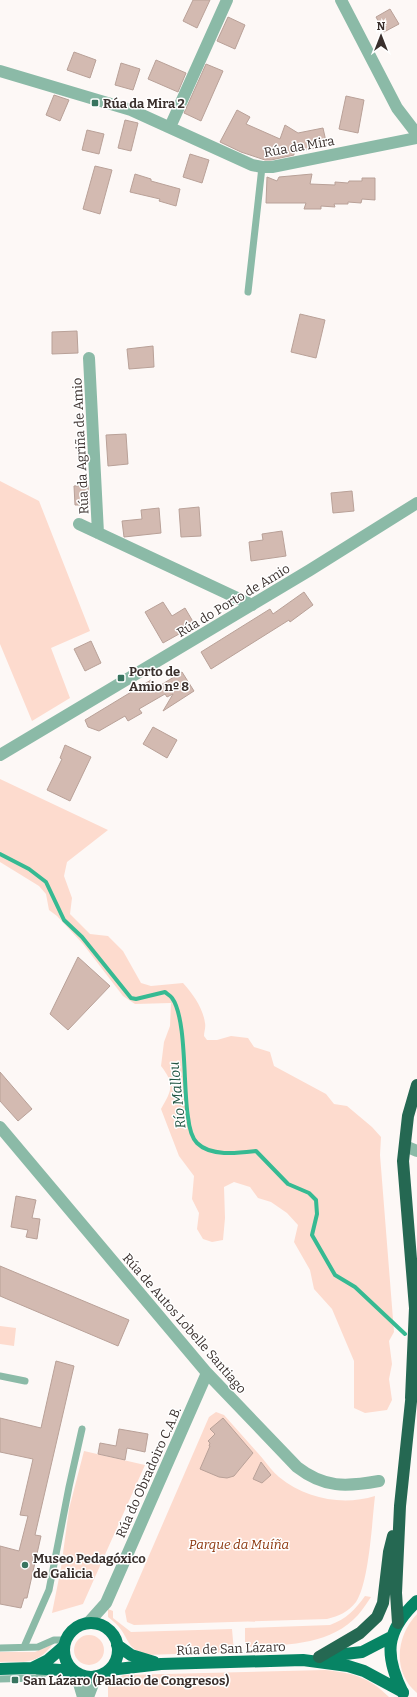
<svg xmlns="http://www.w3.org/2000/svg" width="417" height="1697" viewBox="0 0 417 1697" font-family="Bitter,serif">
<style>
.green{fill:#fddbce}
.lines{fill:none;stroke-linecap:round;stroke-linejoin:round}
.stream{stroke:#36ba92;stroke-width:4}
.building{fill:#d3bab1;stroke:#b9a198}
.lane{stroke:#8bbaa7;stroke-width:7}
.street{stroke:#8bbaa7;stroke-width:12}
.primary{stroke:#078464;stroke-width:12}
.highway{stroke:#256852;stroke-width:12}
.poi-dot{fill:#38745f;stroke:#fff;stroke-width:1.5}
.labels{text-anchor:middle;stroke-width:3;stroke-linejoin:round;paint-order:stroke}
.poi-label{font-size:13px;font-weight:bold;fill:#3a302d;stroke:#fff;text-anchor:start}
.street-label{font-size:13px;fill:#3a302d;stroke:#fff}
.park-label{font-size:13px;font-style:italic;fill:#8c360d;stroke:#fff}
.water-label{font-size:14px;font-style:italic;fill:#225644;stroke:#fff}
</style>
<rect width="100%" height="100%" fill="#fdf8f6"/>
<!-- green -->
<path class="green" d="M0,481L39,501L90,631L51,648L70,698L32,721L0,644Z
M0,779L108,830L67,862L64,876L72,898L70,914L90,934L108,936L123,951L141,983L151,986L183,983C193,994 203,1008 205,1023C206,1027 204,1032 204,1036L207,1040H217L231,1036L248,1038L254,1047L270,1052L274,1066L326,1094L334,1104L347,1106L372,1127L381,1137L380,1155L394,1332L389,1341L392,1364L389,1379L392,1400L387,1410L365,1413L354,1408V1361L332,1309L314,1289L310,1270L294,1242L298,1225L287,1213L271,1202L258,1198L250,1187L234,1182L224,1187L225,1218L223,1240L212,1242L203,1239L197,1229L199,1213L192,1199L194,1176L179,1156L161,1109C172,1090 175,1084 161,1066L164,1042L170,1026L171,1003L135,1004L123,996L83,944L57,916L49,910L46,894L39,886L0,862Z
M0,1326L16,1328L14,1346L0,1344Z
M216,1412L224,1415C237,1430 250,1444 263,1459C268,1465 273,1472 279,1477C306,1499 343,1506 375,1496C372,1522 369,1583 356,1602C348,1612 339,1616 327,1619L134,1625L127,1622L125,1611L209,1417Z
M84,1451L145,1465L83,1604L52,1613L61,1568L69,1509Z
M365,1596L371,1597C367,1603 363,1609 358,1615C330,1646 284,1645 245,1647V1628L330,1625C346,1619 355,1610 365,1596Z
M108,1609L113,1611V1618L131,1632L232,1629L234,1652L146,1655C130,1649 130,1644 122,1631C118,1625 113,1621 108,1617Z
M417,1614V1693C392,1672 396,1636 417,1614Z
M74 1650a15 15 0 1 1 30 0a15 15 0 1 1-30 0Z
M53,1644C36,1666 25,1661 0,1662V1652H35Z
M325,1670C353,1673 369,1677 389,1697H108V1685L123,1675Z"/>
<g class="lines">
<!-- stream -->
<path class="stream" d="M0,854L29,869L46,882L64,920L82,937L131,998L136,999L165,992C167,994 170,995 172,998C187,1018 183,1089 188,1117C189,1126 191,1137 197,1143C211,1157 239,1153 256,1151L288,1184L309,1193L316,1200L317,1214L312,1235L335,1275L355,1287L405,1334"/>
</g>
<!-- building -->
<path class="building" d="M193,0H210L197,28L183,21Z
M390,9L399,24L384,32L376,17Z
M228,17L245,25L235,49L217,41Z
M74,52L96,60L90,78L67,70Z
M156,60L186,73L178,92L148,79Z
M121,63L140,69L133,90L115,85Z
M206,64L223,71L201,121L184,113Z
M54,95L69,100L60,121L46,115Z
M346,96L364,100L358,133L339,129Z
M237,110L250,117L246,124L280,139L285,125L298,133L323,128L327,146L294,152V155L271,160H265L241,152L220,142Z
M125,120L138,123L131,151L118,148Z
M87,130L104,134L99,154L82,150Z
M190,154L209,160L202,183L183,177Z
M95,166L112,170L100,214L83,209Z
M135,174L151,179V181L180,189L176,206L159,201L160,199L130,192Z
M312,174L310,184L335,185V182L348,183L349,181H362V178H375V200L362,199L361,203L348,202V204H334L335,207L321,206V209H304L306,203H266L267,177L277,181L279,177Z
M300,314L325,320L316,358L291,352Z
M77,331L78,353L52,354V332Z
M153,346L154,367L129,369L127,349Z
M126,434L128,464L108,466L106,435Z
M88,485L89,505H75L74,486Z
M352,491L354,511L333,513L331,493Z
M199,507L201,536L181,537L179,509Z
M159,508L161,533L124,537L122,521L142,519L141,510Z
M282,531L286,556L251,561L249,542L263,540L262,534Z
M304,592L313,605L290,622L289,620L211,669L201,652L270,609L273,614Z
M163,602L172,616L185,608L195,625L163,643L145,612Z
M91,641L101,663L85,671L74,649Z
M182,672L194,691L163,711L173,694L167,697L165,694L139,709L142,713L128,721L125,716L99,731L88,727L85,720L151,680L156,688Z
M153,727L177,740L167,758L143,744Z
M65,745L91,757L70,801L47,790L62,759L60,758Z
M78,957L110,986L68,1030L50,1014Z
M0,1072L32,1109L18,1121L0,1101Z
M16,1196L36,1200L32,1218L40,1219L37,1239L26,1237L28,1230L11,1227Z
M0,1266L129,1320L118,1346L0,1296Z
M56,1361L74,1366L35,1535L41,1536L27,1598H24L21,1608L0,1604V1546L19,1551L28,1516L20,1515L33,1459L0,1452V1418L41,1428Z
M223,1418L253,1453L234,1476L227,1478L219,1477L200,1469L210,1446H209L210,1443L208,1441L215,1434L210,1429Z
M119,1429L148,1434L145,1452L127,1448L125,1460L98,1454L100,1443L116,1446Z
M261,1462L271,1475L262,1483L253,1479Z"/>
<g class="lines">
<!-- lane -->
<path class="lane" d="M248,292L262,167
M0,1376L25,1381
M24,1647L49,1590L69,1487L82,1429
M0,1648L38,1647L54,1640H65
M0,1679L37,1678L49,1670"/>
<!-- street -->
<path class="street" d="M341,0L397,108L417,134
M0,71L131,110L252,165L262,167H272L417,138
M170,127L227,0
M89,358L98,533
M79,524L252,605
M0,755L310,570L417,503
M0,1127L207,1373L297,1467C324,1488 346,1487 379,1481
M405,1146L417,1151
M89,1622L106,1603L207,1373
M76,1673L83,1697
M88,1697L96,1676"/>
<!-- primary -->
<path class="primary" d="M64 1650a27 27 0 1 1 54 0a27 27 0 1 1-54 0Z
M117,1645L131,1655L154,1662
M320,1657L362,1652L391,1637
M32,1668L48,1660L63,1647
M0,1669L32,1668L74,1671
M109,1670L161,1664L303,1660L348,1666L364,1671L403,1692
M403,1693C384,1655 385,1631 417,1601"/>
<!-- highway -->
<path class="highway" d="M411,1398L415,1308L403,1161L408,1116L417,1085
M398,1623L396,1593L400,1506L412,1392
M319,1657L360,1633L377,1617L383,1603L389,1552L393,1536"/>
</g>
<!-- markers -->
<g class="poi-dot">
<rect x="91" y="99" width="8" height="8" rx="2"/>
<rect x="117" y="674" width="8" height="8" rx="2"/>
<circle cx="25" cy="1565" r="4"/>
<rect x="11" y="1676" width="8" height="8" rx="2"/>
</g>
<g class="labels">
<!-- poi labels -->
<g class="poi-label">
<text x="103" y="108">Rúa da Mira 2</text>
<text x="129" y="676">Porto de<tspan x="129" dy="15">Amio nº 8</tspan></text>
<text x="33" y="1563">Museo Pedagóxico<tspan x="33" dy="15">de Galicia</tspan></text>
<text x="23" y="1685">San Lázaro (Palacio de Congresos)</text>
</g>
<!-- street labels -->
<g class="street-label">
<text transform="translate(299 146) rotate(-10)" y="5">Rúa da Mira</text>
<text transform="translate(80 446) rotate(-93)" y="5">Rúa da Agriña de Amio</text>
<text transform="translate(233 600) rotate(-31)" y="5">Rúa do Porto de Amio</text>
<text transform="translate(185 1323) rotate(49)" y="5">Rúa de Autos Lobelle Santiago</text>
<text transform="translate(148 1472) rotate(-66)" y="5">Rúa do Obradoiro C.A.B.</text>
<text transform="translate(231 1648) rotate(-2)" y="5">Rúa de San Lázaro</text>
</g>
<!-- park labels -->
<g class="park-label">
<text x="239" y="1549">Parque da Muíña</text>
</g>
<!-- water labels -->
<g class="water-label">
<text transform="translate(177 1095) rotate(-96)" y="5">Río Mallou</text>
</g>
</g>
<!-- north arrow -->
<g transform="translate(381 36)" stroke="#ffffff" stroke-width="3" paint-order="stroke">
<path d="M0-3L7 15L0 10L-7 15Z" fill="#3a302d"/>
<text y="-6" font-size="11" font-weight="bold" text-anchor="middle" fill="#3a302d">N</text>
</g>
</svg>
